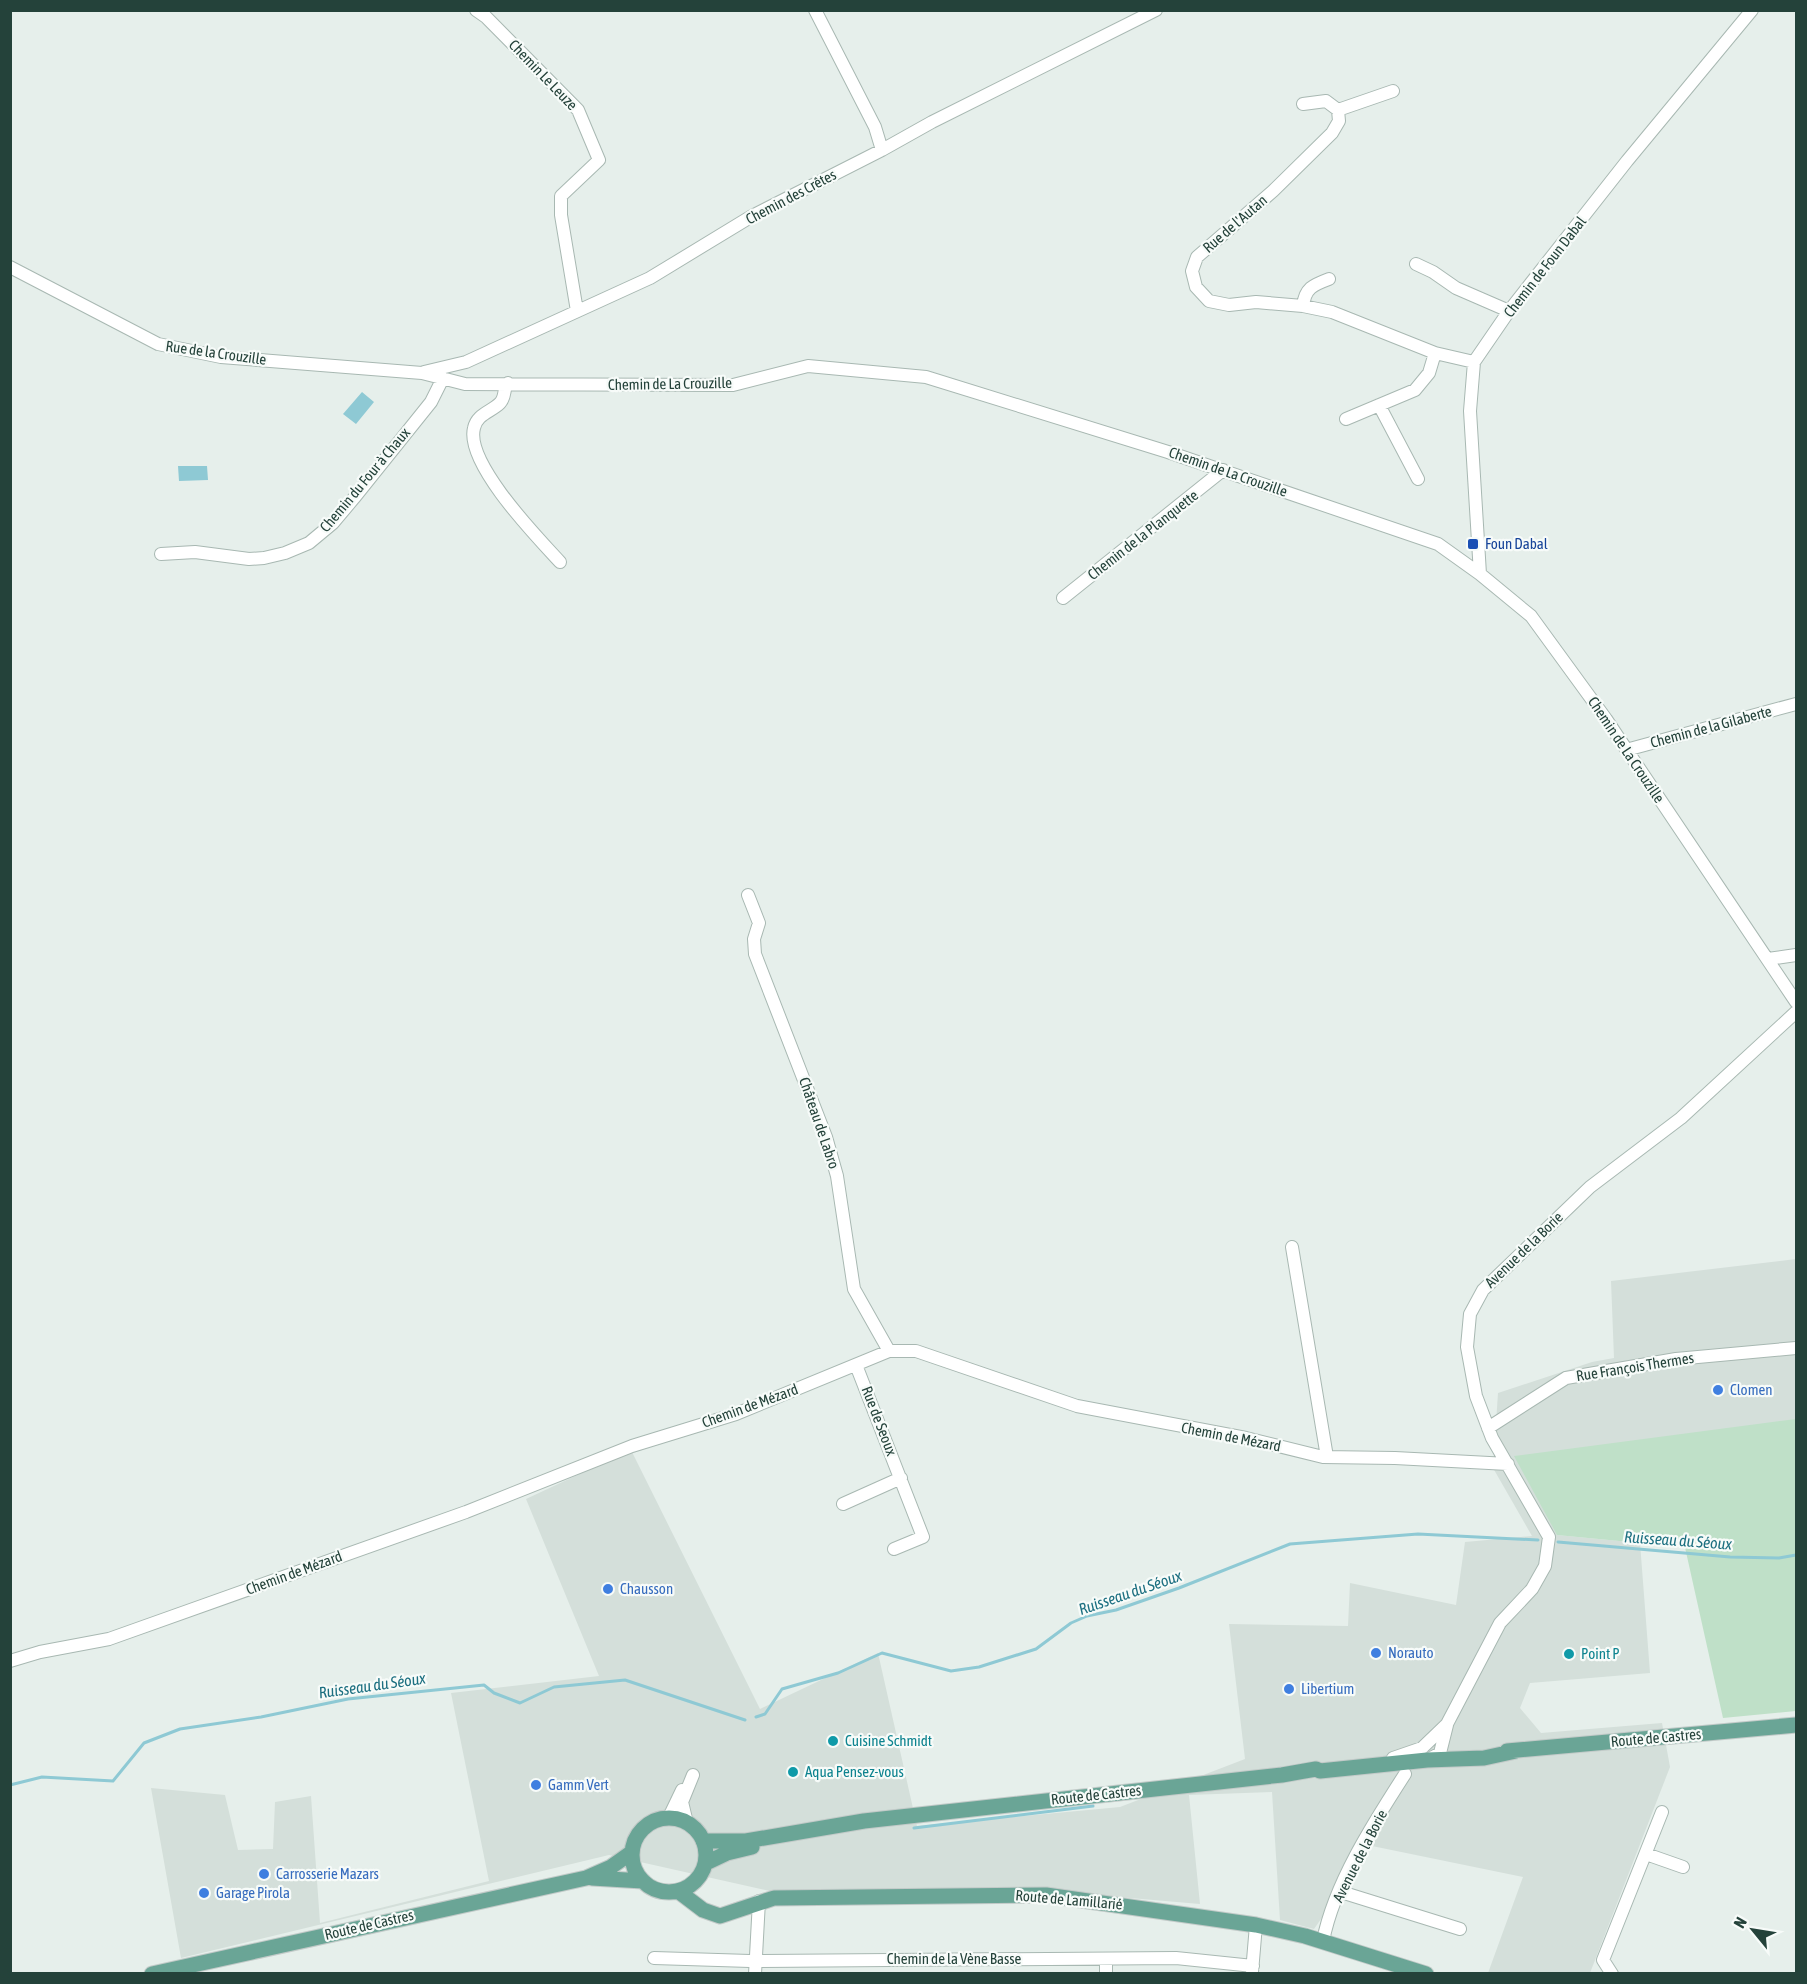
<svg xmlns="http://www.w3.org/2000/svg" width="1807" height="1984" viewBox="0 0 1807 1984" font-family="'Asap Condensed',sans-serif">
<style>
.built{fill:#d4dfda}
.green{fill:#bfe0c8}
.water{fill:#8ec9d4}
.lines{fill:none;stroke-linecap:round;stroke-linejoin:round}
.stream{stroke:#8ec9d4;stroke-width:3}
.minor-casing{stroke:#a8b8b2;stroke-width:14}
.major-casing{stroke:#c2cac8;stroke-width:17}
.minor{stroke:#fff;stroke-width:12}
.major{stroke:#6aa596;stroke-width:15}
.transit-dot{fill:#1a4fb4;stroke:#f7fbf9;stroke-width:2}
.shop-dot{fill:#3f7fe0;stroke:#f7fbf9;stroke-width:2}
.culture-dot{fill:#0f9aa8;stroke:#f7fbf9;stroke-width:2}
.labels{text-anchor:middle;stroke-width:4.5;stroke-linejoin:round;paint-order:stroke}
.street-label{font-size:15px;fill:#24423a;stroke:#f7fbf9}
.transit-label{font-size:15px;fill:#164399;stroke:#f7fbf9;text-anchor:start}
.shop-label{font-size:15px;fill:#366cbe;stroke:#f7fbf9;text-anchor:start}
.culture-label{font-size:15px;fill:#0d838f;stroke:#f7fbf9;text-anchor:start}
.water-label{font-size:16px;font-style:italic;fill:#1c6f80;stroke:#f7fbf9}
</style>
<rect width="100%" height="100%" fill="#e6efeb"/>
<!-- built -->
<path class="built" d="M1796,1259V1422L1557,1535L1640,1543L1650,1673L1530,1683L1520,1708L1541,1733L1662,1723L1670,1767L1590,1973H1488L1523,1877L1372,1846L1314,1929L1280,1920L1272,1792L1189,1795L1200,1904L1037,1890L774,1892L609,1855L181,1958L151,1788L225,1795L238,1850L273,1849L275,1802L311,1796L320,1923L489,1881L451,1693L599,1676L526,1499L631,1450L760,1709L878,1653L917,1826L1120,1807L1245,1759L1229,1624L1348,1626L1350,1583L1456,1605L1465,1542L1532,1536L1493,1468L1498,1393L1592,1362L1614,1358L1611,1281Z"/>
<!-- green -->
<path class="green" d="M1796,1419V1711L1723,1718L1684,1543H1640L1557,1535L1514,1456Z"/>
<!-- water -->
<path class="water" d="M362,392L374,402L356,424L343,414Z
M178,466H207L208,480L179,481Z"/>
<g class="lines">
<!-- stream -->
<path class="stream" d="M1558,1542L1730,1557L1779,1558L1796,1555
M756,1717L765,1714L782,1689L838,1673L882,1653L951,1671L979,1667L1036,1649L1071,1623L1087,1616L1116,1610L1179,1588L1290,1544L1418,1534L1538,1540
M10,1785L42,1777L113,1781L144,1743L180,1729L261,1717L348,1699L484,1685L494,1693L520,1703L554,1687L625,1680L745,1720
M914,1828L1093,1806"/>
<!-- minor casing -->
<g class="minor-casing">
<path id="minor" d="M476,10L486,17L578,110L599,160L561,196V215L577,311
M815,10L875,127L882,150
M1303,104L1326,101L1338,110L1339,121L1332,133L1273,191L1197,257L1192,271L1196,287L1209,301L1229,305L1256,302L1303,306L1332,312L1435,353L1474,362
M1338,110L1393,91
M1416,264L1433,272L1456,288L1509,311
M10,267L158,344L221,357L422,373L465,384L733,385L808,366L926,377L1168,452L1438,544L1480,574L1531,616L1606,719L1796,1002
M1303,306C1305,288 1313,285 1329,279
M424,372L466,362L650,278L752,216L882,150L932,122L1156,10
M508,383C503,388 506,397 500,403C491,412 477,414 474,428C465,463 537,537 560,562
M1379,405L1418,479
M1346,419L1415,390L1429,373L1435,353
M161,554L195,552L249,559L264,558L285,553L309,543L333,523L354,498L431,402L443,378
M1480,574L1470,411L1474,362L1509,311L1627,161L1752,10
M1063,598L1223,470
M1626,750L1796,704
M748,895L759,923L754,939L755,954L826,1137L837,1176L854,1289L889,1351
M1768,959L1796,955
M1292,1247L1327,1457
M856,1365L923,1537L894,1549
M1488,1428L1566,1378L1676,1359L1796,1348
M843,1504L901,1478
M10,1661L40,1652L109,1639L466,1512L632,1446L736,1414L889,1351H916L1077,1406L1246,1438L1323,1457L1395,1458L1508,1464
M1393,1758L1422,1748L1447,1724L1500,1623L1532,1589L1545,1566L1549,1537L1492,1438L1476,1396L1467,1347L1470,1314L1483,1290L1590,1187L1681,1118L1796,1012
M1428,1760L1440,1753L1447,1725
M669,1817L682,1790
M687,1823L682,1802L693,1775
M1646,1854L1683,1867
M1341,1892L1460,1929
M1323,1941C1334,1884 1374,1822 1405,1774
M654,1958L750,1961L1176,1958L1253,1966
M1106,1960V1974
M1252,1972L1256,1925
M755,1974L759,1901
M1612,1974L1603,1960L1662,1812"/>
</g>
<!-- major casing -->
<g class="major-casing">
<path id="major" d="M1507,1751L1796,1725
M632 1855a37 37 0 1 1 74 0a37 37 0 1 1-74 0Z
M703,1841H746L864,1821L1282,1775L1316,1769L1320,1771L1427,1760L1484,1758L1516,1751
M706,1863L727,1853L752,1847
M592,1878L643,1881
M678,1891L703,1910L720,1916L774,1898L1046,1895L1256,1925L1305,1936L1426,1974
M152,1974L586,1878L611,1867L632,1852"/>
</g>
<!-- minor -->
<use href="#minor" class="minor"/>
<!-- major -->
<use href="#major" class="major"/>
</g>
<!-- markers -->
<rect class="transit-dot" x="1467" y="538" width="12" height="12" rx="3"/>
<g class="shop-dot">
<circle cx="1718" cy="1390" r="6"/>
<circle cx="608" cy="1589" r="6"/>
<circle cx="1376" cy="1653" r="6"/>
<circle cx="1289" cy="1689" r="6"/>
<circle cx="536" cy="1785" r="6"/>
<circle cx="264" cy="1874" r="6"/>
<circle cx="204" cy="1893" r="6"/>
</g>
<g class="culture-dot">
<circle cx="1569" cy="1654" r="6"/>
<circle cx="833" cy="1741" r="6"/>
<circle cx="793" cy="1772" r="6"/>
</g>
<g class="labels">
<!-- street labels -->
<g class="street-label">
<text transform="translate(543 75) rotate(46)" y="5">Chemin Le Leuze</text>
<text transform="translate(791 197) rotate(-28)" y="5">Chemin des Crêtes</text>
<text transform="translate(1235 224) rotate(-41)" y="5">Rue de l'Autan</text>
<text transform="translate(1545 267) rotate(-52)" y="5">Chemin de Foun Dabal</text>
<text transform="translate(216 353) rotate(8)" y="5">Rue de la Crouzille</text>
<text transform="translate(670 384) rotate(-1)" y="5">Chemin de La Crouzille</text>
<text transform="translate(1228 472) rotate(19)" y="5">Chemin de La Crouzille</text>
<text transform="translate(365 480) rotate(-50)" y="5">Chemin du Four à Chaux</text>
<text transform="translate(1143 535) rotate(-38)" y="5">Chemin de la Planquette</text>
<text transform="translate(1711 727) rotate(-15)" y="5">Chemin de la Gilaberte</text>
<text transform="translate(1626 750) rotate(56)" y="5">Chemin de La Crouzille</text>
<text transform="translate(819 1123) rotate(71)" y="5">Château de Labro</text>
<text transform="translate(1524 1250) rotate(-44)" y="5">Avenue de la Borie</text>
<text transform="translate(1635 1367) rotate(-9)" y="5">Rue François Thermes</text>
<text transform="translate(750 1406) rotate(-20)" y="5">Chemin de Mézard</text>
<text transform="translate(879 1421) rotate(69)" y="5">Rue de Seoux</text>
<text transform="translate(1231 1437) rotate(11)" y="5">Chemin de Mézard</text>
<text transform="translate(294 1573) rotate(-20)" y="5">Chemin de Mézard</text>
<text transform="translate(1656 1738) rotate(-5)" y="5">Route de Castres</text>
<text transform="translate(1096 1795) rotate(-6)" y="5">Route de Castres</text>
<text transform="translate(1360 1856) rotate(-63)" y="5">Avenue de la Borie</text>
<text transform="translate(1069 1900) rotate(5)" y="5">Route de Lamillarié</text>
<text transform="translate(369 1925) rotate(-13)" y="5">Route de Castres</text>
<text x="954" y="1964">Chemin de la Vène Basse</text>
</g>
<!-- transit labels -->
<g class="transit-label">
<text x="1485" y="549">Foun Dabal</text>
</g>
<!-- shop labels -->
<g class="shop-label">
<text x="1730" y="1395">Clomen</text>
<text x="620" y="1594">Chausson</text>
<text x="1388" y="1658">Norauto</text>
<text x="1301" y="1694">Libertium</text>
<text x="548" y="1790">Gamm Vert</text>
<text x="276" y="1879">Carrosserie Mazars</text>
<text x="216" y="1898">Garage Pirola</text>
</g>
<!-- culture labels -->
<g class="culture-label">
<text x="1581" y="1659">Point P</text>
<text x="845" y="1746">Cuisine Schmidt</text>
<text x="805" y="1777">Aqua Pensez-vous</text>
</g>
<!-- water labels -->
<g class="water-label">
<text transform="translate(1678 1540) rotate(4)" y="6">Ruisseau du Séoux</text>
<text transform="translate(1130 1592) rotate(-19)" y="6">Ruisseau du Séoux</text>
<text transform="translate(372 1685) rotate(-8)" y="6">Ruisseau du Séoux</text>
</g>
</g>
<!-- border -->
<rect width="1807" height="1984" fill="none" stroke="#24423a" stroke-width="24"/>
<!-- north arrow -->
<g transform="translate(1753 1930) rotate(300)" stroke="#f7fbf9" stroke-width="4.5" paint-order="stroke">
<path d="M0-4.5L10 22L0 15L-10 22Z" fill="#24423a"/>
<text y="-9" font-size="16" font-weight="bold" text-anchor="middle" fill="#24423a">N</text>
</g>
</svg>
